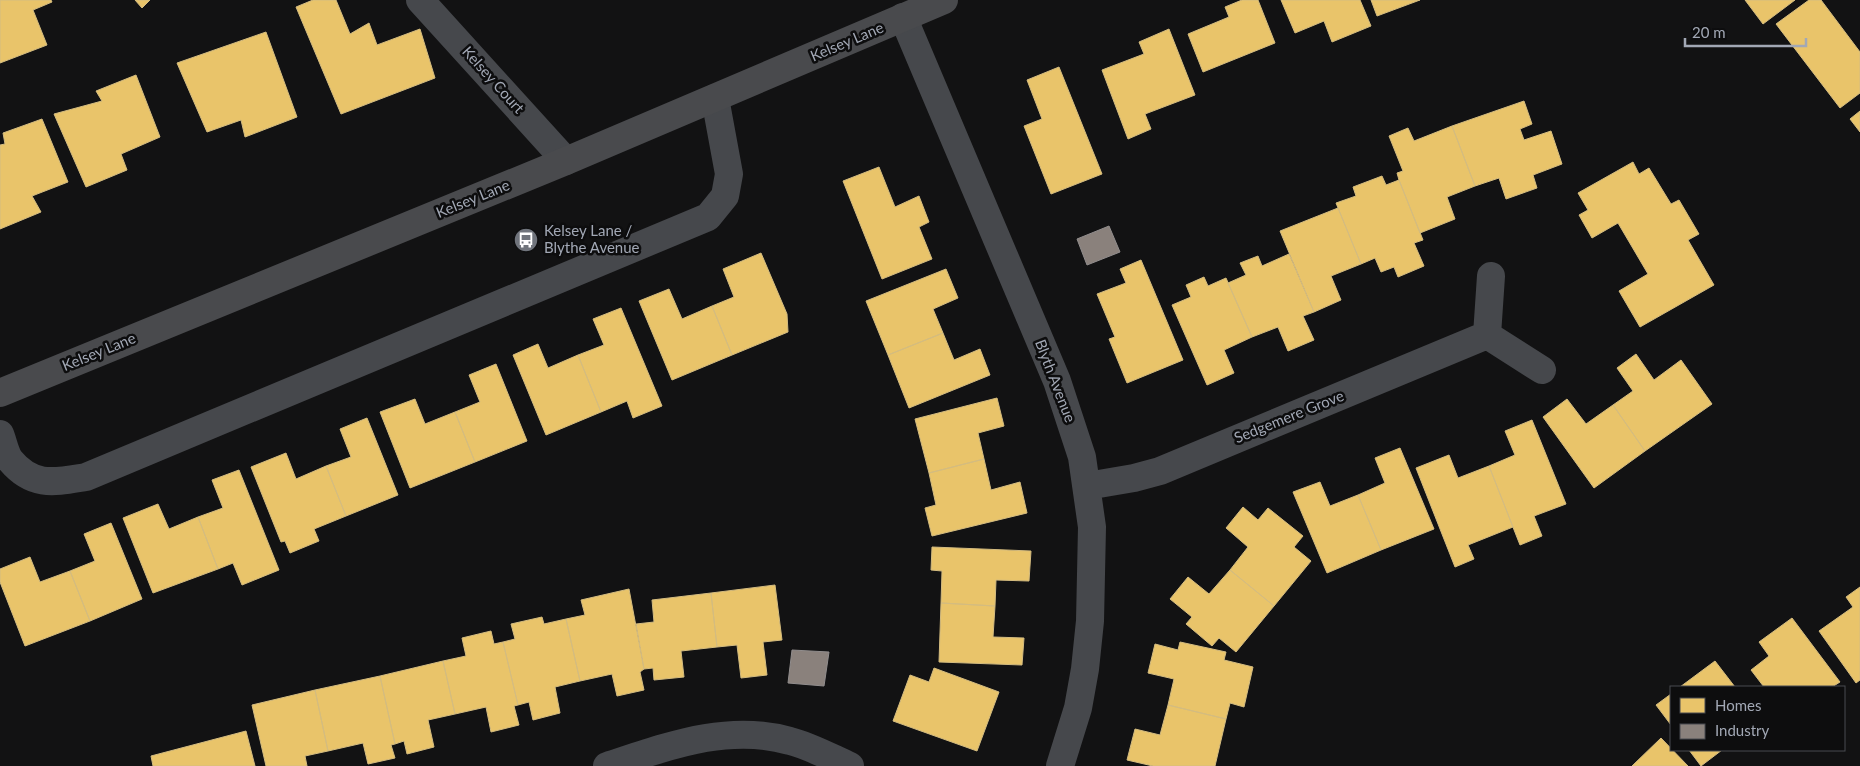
<svg xmlns="http://www.w3.org/2000/svg" width="1860" height="766" viewBox="0 0 1860 766" font-family="Lato,sans-serif">
<style>
.homes{fill:#e9c46a;stroke:#d4bc80}
.industry{fill:#8a817c;stroke:#918d8d}
.lines{fill:none;stroke-linecap:round;stroke-linejoin:round}
.minor{stroke:#46484c;stroke-width:28}
.major{stroke:#494a4d;stroke-width:28}
.labels{text-anchor:middle;stroke-width:5;stroke-linejoin:round;paint-order:stroke}
.street-label{font-size:15px;fill:#a2a8b5;stroke:#0d0d0e}
.poi-label{font-size:15px;fill:#a2a8b5;stroke:#0d0d0e;text-anchor:start}
</style>
<rect width="100%" height="100%" fill="#121213"/>
<!-- homes -->
<path class="homes" d="M0,0H51L52,2L33,10L47,45L0,63Z
M135,0H150L142,8Z
M313,0H336L350,34L369,23L377,45L420,29L435,78L341,114L296,7Z
M1242,0H1258L1275,43L1203,72L1188,34L1229,17L1225,7Z
M1281,0H1360L1371,26L1332,42L1324,21L1295,33Z
M1371,0H1420L1377,16Z
M1745,0H1795L1763,24Z
M1809,0H1821L1860,52V93L1840,108L1776,24Z
M1169,29L1195,95L1145,114L1151,129L1128,139L1102,70L1144,54L1139,42Z
M266,32L297,117L245,137L241,120L207,132L177,63Z
M1059,67L1102,174L1051,194L1024,126L1042,119L1027,80Z
M136,75L160,137L121,154L127,170L86,187L54,114L102,101L96,91Z
M1524,101L1532,124L1520,129L1524,140L1551,131L1562,164L1533,175L1537,188L1506,199L1499,178L1475,186L1452,126Z
M1860,111V132L1850,119Z
M42,119L68,182L32,196L41,212L0,229V145L5,144L3,133Z
M1452,126L1475,186L1447,197L1455,219L1420,233L1399,180L1397,173L1403,171L1389,136L1408,128L1414,141Z
M1633,162L1639,174L1649,168L1671,204L1679,200L1699,234L1688,240L1714,285L1640,327L1619,291L1648,274L1618,223L1592,238L1579,215L1588,210L1578,193Z
M879,167L895,207L919,196L929,222L919,227L932,259L882,279L843,181Z
M1382,176L1386,185L1399,180L1423,240L1414,243L1424,266L1398,277L1394,267L1381,272L1375,258L1361,264L1336,203L1356,196L1353,187Z
M1338,208L1361,264L1331,276L1341,300L1314,312L1280,231Z
M761,253L787,314L788,332L732,355L712,306L734,297L723,269Z
M1289,254L1314,312L1303,316L1314,340L1288,351L1278,327L1252,337L1228,283L1246,275L1240,263L1258,256L1262,266Z
M1141,260L1183,360L1127,383L1109,339L1115,337L1097,294L1126,283L1120,269Z
M946,269L958,298L933,309L943,333L888,355L866,301Z
M1204,277L1208,286L1226,278L1252,337L1224,350L1234,373L1207,385L1172,305L1191,297L1186,285Z
M669,289L682,319L712,306L732,355L672,380L639,301Z
M621,308L662,406L633,418L627,401L601,412L578,355L604,345L593,319Z
M943,333L954,360L980,349L990,375L909,408L888,355Z
M538,344L548,368L578,355L601,412L546,435L513,355Z
M1636,354L1654,380L1681,360L1712,404L1645,451L1613,405L1633,391L1617,368Z
M496,364L527,441L475,462L455,412L480,402L469,375Z
M997,398L1004,426L978,433L984,459L929,473L915,419Z
M415,399L425,424L455,412L475,462L410,488L380,412Z
M1567,399L1586,424L1613,405L1645,451L1594,488L1543,417Z
M367,418L398,495L346,516L326,466L351,457L340,429Z
M1532,420L1566,504L1534,516L1542,536L1520,545L1489,466L1515,455L1505,431Z
M1400,448L1434,529L1381,550L1358,495L1385,483L1375,458Z
M286,453L296,479L326,466L346,516L314,529L319,541L290,553L285,541L281,542L251,467Z
M1449,455L1458,478L1489,466L1513,527L1468,545L1474,559L1455,567L1416,468Z
M984,459L991,490L1020,482L1027,513L932,536L925,508L936,505L929,473Z
M239,470L279,570L242,585L233,563L218,569L198,517L223,508L212,480Z
M1320,482L1330,506L1358,495L1381,550L1327,573L1293,492Z
M158,504L169,529L198,517L218,569L153,593L123,518Z
M1243,507L1258,520L1268,508L1303,536L1294,547L1311,561L1274,606L1230,570L1248,547L1226,528Z
M111,523L142,599L90,621L70,571L95,561L84,534Z
M932,547L1031,551L1029,581L996,580L995,606L941,603L942,571L931,570Z
M30,557L40,582L70,571L90,621L25,646L0,582V569Z
M1230,570L1274,606L1236,652L1219,638L1212,646L1186,624L1192,617L1170,599L1188,577L1209,594Z
M775,585L782,640L763,642L767,675L741,678L737,645L717,647L711,593Z
M1860,587V680L1856,683L1819,631L1853,607L1846,597Z
M629,589L644,669L640,672L644,690L617,696L612,674L580,681L566,619L585,615L581,600Z
M711,593L717,647L681,651L684,677L654,680L653,668L644,669L636,624L654,622L652,600Z
M941,603L995,606L993,637L1024,638L1022,665L939,662Z
M542,617L544,624L566,619L580,681L555,687L560,713L533,720L529,702L518,705L503,642L515,639L511,624Z
M1792,618L1840,682L1832,687H1764L1751,670L1769,656L1759,642Z
M491,631L494,644L503,642L518,705L514,706L519,725L491,732L486,707L455,714L443,661L466,656L462,638Z
M1180,642L1226,652L1224,660L1253,667L1244,707L1230,703L1226,719L1168,705L1174,679L1148,673L1155,644L1178,650Z
M443,661L455,714L428,720L434,747L407,754L404,741L395,744L380,676Z
M1715,661L1735,687H1680Z
M934,668L999,692L977,751L893,721L910,675L929,682Z
M380,676L395,744L391,745L395,758L368,764L363,743L328,751L315,690Z
M315,690L328,751L305,756L307,766H266L252,705Z
M1671,694V725L1656,705Z
M1168,705L1226,719L1215,766H1153L1127,760L1135,729L1160,735Z
M246,731L255,766H153L151,756Z
M1661,738L1688,766H1632Z
M1689,750H1722L1701,766Z"/>
<!-- industry -->
<path class="industry" d="M1109,226L1120,252L1087,265L1077,239Z
M792,650L829,652L824,686L788,683Z"/>
<g class="lines">
<!-- minor -->
<path class="minor" d="M420,0L566,161
M903,17L1057,381L1082,457L1092,527L1090,621L1085,669L1078,708L1060,766
M1491,276L1487,335L1542,370
M0,434C3,441 5,453 10,460C33,488 55,482 86,477L708,217L725,196L729,174L715,98
M1087,486L1134,478L1160,471L1487,335
M607,766C666,747 727,723 790,741C810,746 830,757 850,766"/>
<!-- major -->
<path class="major" d="M0,393L566,161L944,0"/>
</g>
<!-- icons -->
<defs>
<g id="bus-disc" transform="scale(1.25)"><circle r="9.5" fill="#70747c" stroke="#0d0d0e"/><path d="M-5-6H5V4H4V6H2V4H-2V6H-4V4H-5ZM-3.5-4V0h7V-4ZM-3.5 1.2v1.5H-2V1.2ZM2 1.2v1.5H3.5V1.2Z" fill="#fff"/></g>
</defs>
<g fill-rule="evenodd">
<use href="#bus-disc" x="526" y="240"/>
</g>
<g class="labels">
<!-- street labels -->
<g class="street-label">
<text transform="translate(847 42) rotate(-23)" y="5">Kelsey Lane</text>
<text transform="translate(493 80) rotate(48)" y="5">Kelsey Court</text>
<text transform="translate(473 199) rotate(-22)" y="5">Kelsey Lane</text>
<text transform="translate(99 352) rotate(-22)" y="5">Kelsey Lane</text>
<text transform="translate(1055 381) rotate(69)" y="5">Blyth Avenue</text>
<text transform="translate(1289 417) rotate(-22)" y="5">Sedgemere Grove</text>
</g>
<!-- poi labels -->
<g class="poi-label">
<text x="544" y="236">Kelsey Lane /<tspan x="544" dy="17">Blythe Avenue</tspan></text>
</g>
</g>
<!-- legend -->
<rect x="1670" y="686" width="175" height="65" fill="#0d0d0e" stroke="#494b51"/>
<rect x="1680" y="698" width="25" height="15" fill="#e9c46a" stroke="#494b51"/>
<text x="1715" y="711" font-size="15" fill="#a2a8b5">Homes</text>
<rect x="1680" y="724" width="25" height="15" fill="#8a817c" stroke="#494b51"/>
<text x="1715" y="736" font-size="15" fill="#a2a8b5">Industry</text>
<!-- scale -->
<path d="M1685 38v8h121v-8" fill="none" stroke="#a2a8b5" stroke-width="2.5"/>
<text x="1692" y="38" font-size="15" fill="#a2a8b5" stroke="#0d0d0e" stroke-width="4" paint-order="stroke">20 m</text>
</svg>
